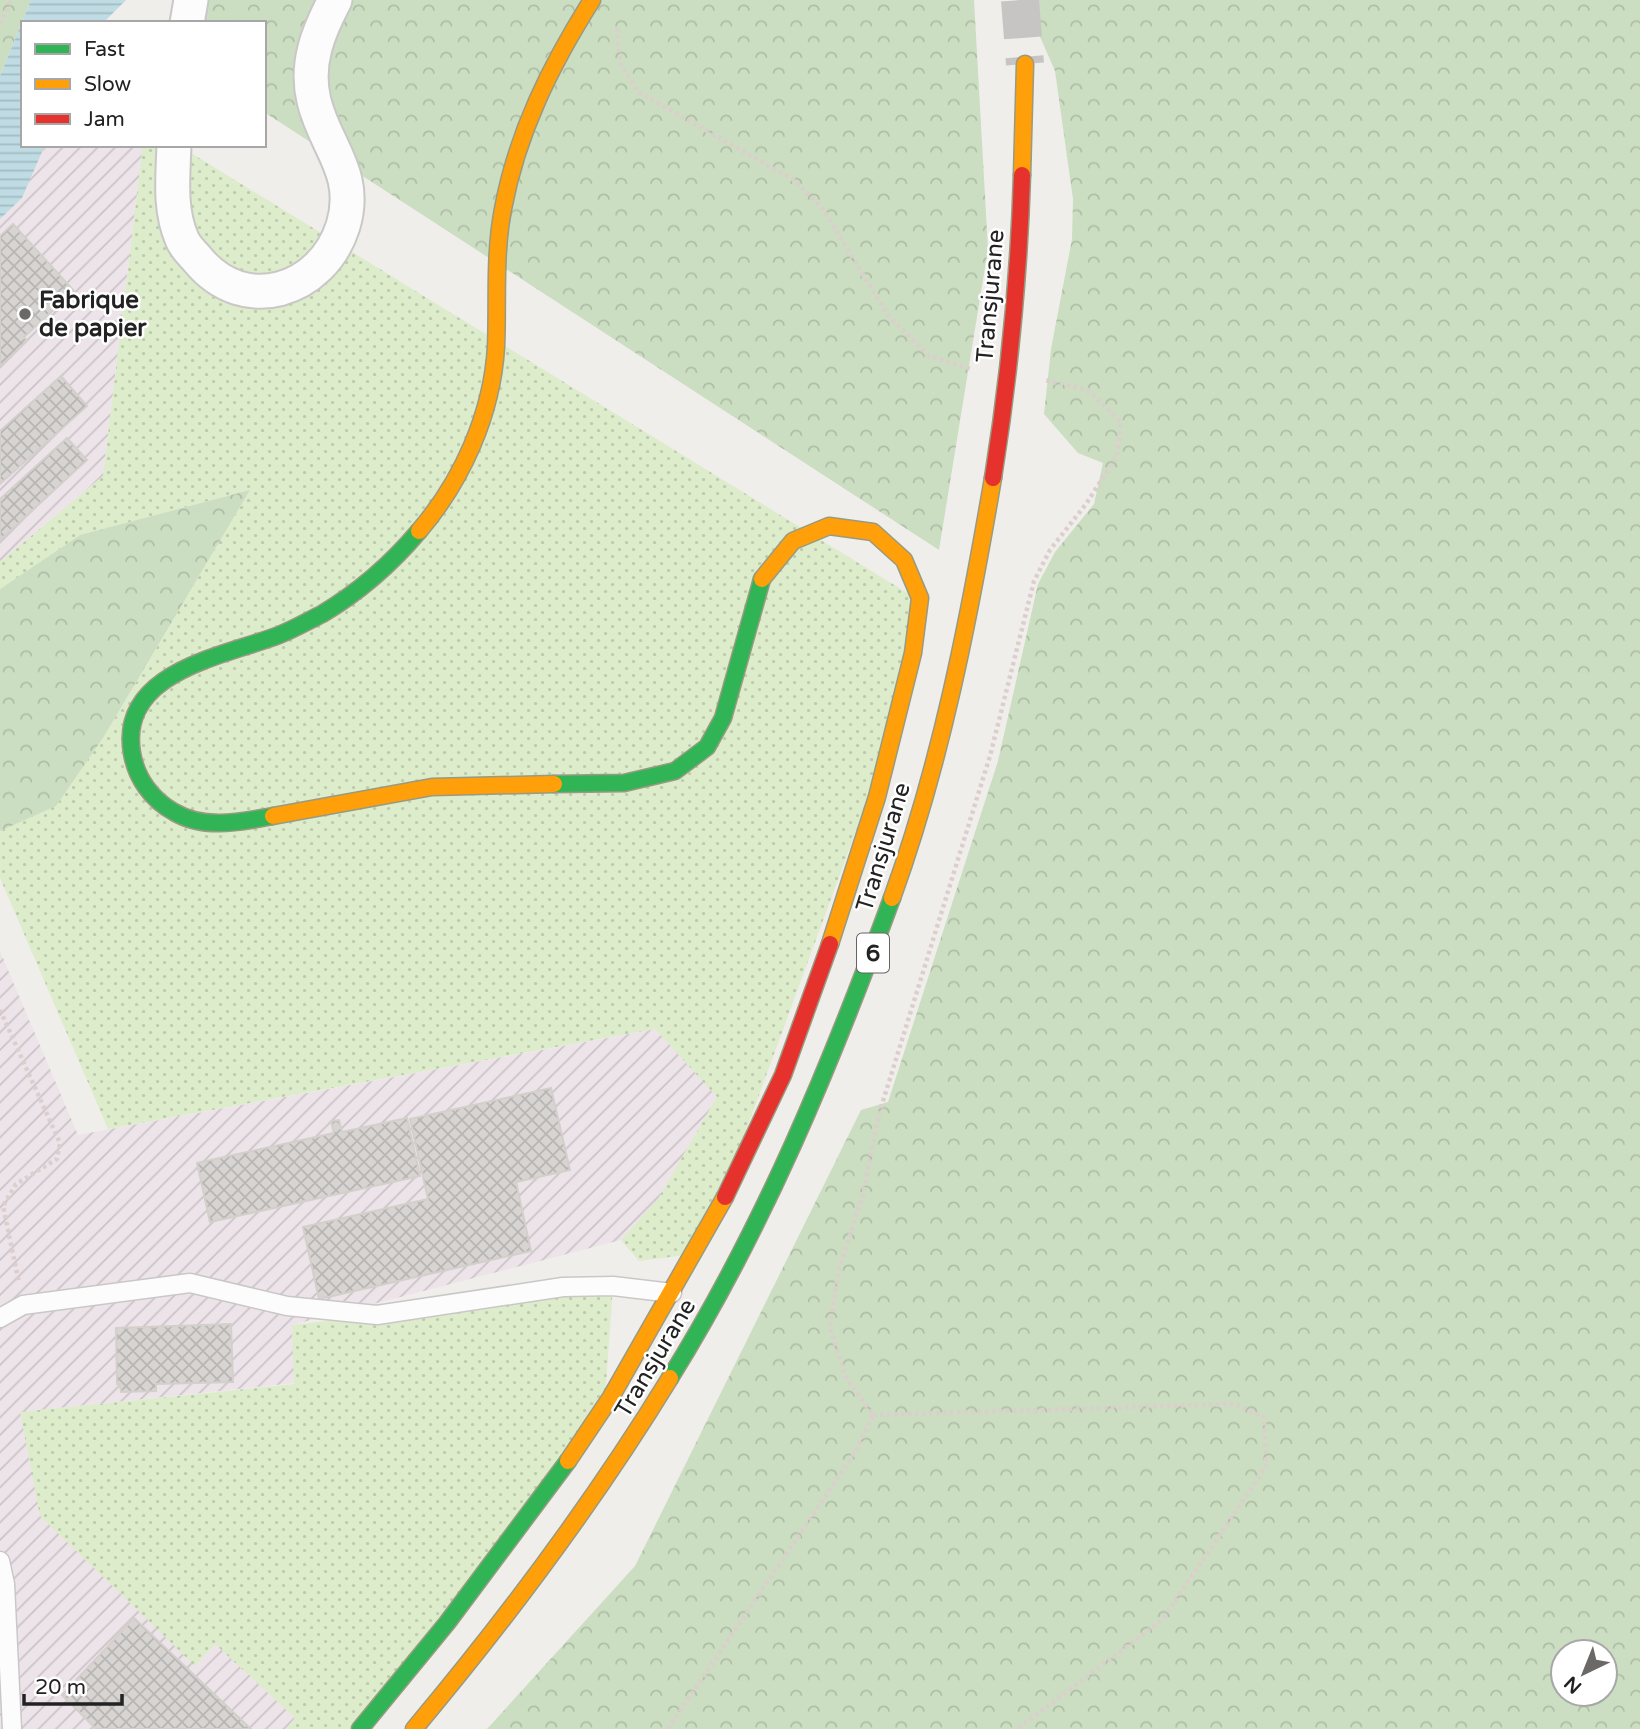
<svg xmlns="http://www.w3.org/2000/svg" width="1640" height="1729" viewBox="0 0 1640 1729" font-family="'Varela Round',sans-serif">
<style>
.industrial{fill:url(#industrial-furrows)}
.grass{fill:url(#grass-dots)}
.forest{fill:url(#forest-crowns);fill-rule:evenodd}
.water{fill:url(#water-rules)}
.building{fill:url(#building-cross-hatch);stroke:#d3d0cc;stroke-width:2}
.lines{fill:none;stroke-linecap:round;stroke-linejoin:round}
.primary-tunnel{stroke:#c7c5c3;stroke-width:38;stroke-dasharray:38 19;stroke-linecap:butt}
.lane-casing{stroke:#c9c8c7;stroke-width:21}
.street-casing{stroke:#c9c8c7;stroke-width:37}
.fast-casing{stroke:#999a82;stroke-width:19}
.slow-casing{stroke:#999a82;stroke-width:19}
.jam-casing{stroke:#999a82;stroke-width:19}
.path{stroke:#dccecd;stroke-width:4.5;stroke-dasharray:3.5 3.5;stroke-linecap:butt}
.lane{stroke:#fdfcfc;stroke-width:18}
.street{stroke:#fdfcfc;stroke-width:33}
.fast{stroke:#30b455;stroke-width:16}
.slow{stroke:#ff9f0a;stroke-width:16}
.jam{stroke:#e5322d;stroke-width:16}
.poi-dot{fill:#6a6968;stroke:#fff;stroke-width:2.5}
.labels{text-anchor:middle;stroke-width:5;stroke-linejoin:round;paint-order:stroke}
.shield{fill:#fff;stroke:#646464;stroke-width:2}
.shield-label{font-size:23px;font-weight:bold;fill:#222}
.street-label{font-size:24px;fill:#222;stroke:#fff}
.poi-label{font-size:24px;font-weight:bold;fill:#222;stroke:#fff;text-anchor:start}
</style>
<defs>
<pattern id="industrial-furrows" width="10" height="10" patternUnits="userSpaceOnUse" patternTransform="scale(1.75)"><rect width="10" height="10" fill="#ede4e9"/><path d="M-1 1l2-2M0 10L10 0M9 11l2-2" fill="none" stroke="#cbc3c8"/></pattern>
<pattern id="grass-dots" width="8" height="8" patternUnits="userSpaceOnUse" patternTransform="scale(1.75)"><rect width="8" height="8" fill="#ddeccb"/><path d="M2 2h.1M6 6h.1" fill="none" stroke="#bdcaae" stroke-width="1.8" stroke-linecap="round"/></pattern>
<pattern id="forest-crowns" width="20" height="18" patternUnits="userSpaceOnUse" patternTransform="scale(1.75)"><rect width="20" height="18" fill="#cbdec1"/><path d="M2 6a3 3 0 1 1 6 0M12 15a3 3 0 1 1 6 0" fill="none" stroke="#aebea6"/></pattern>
<pattern id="water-rules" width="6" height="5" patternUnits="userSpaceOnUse" patternTransform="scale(1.75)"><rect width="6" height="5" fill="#bfdbe3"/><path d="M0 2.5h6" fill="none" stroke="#a4bcc2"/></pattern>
<pattern id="building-cross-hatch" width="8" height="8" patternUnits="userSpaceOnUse" patternTransform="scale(1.75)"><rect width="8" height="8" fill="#d7d4d2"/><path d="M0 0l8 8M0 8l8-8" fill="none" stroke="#b8b6b4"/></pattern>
</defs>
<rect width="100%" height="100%" fill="#f0eeeb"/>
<!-- industrial -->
<path class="industrial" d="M45,145H143L103,476L0,562V219L22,198Z
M0,951L78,1135L656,1029L717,1097L658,1199L621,1240L292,1325L295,1383L21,1412L195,1666L215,1643L295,1718L286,1729H0Z"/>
<!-- grass -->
<path class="grass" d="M143,145H178L922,602L904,700L701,1253L639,1261L621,1240L658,1199L717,1097L655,1029L108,1129L0,878V831L56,805L103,738L250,490L80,535L0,589V562L103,476Z
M613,1286L604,1412L362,1729H286L295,1718L215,1644L195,1666L40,1516L20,1412L294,1384L292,1325Z"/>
<!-- forest -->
<path class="forest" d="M0,0H31L0,76Z
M187,0H974L988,249L939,550L264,112V23H184Z
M1024,0H1640V1729H487L635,1566L861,1110L888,1102L998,761L1038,584L1055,552L1094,504L1103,463L1078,453L1044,414L1051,349L1072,239L1073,199L1055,71ZM1605,1652V1694H1563V1652Z
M250,490L103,738L56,806L0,831V589L80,535Z"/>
<!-- water -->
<path class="water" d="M31,0H126L103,23H23V145H45L22,198L0,219V76Z"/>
<!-- building -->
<path class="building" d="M13,224L74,291L24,337L27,341L0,366V236Z
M61,376L87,406L0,484V431Z
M67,438L87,460L0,540V499Z
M551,1088L570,1170L516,1182L531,1251L319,1299L303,1227L428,1199L410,1119Z
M407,1118L420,1176L210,1222L197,1163L334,1133L331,1121L339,1120L342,1132Z
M231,1324L233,1382L156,1384V1391L121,1392L120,1384H117L116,1328Z
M134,1618L251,1729H96L62,1695Z"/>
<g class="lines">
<!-- primary-tunnel -->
<path class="primary-tunnel" d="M1020,0L1025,64"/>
<!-- lane casing -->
<g class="lane-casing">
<path id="lane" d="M0,1318L23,1305L190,1283L287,1306L377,1315L563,1287L613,1286L672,1293
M0,1561L5,1584L12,1729"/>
</g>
<!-- street casing -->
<g class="street-casing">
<path id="street" d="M187,23L191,0
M174,145C173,177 169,209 182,239C185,247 193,254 198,260C244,316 322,292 343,226C359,173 325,147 314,101C305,64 318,32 335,0"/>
</g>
<!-- fast casing -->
<g class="fast-casing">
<path id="fast" d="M554,784L624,783L675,771L707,747L723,718L762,579
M273,816C240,822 204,830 174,812C152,800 136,778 132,753C118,671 225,656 279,635C294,629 308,621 322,614C359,592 392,563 419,531
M670,1378C764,1227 831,1064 892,898
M360,1729L447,1623L568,1461"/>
</g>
<!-- slow casing -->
<g class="slow-casing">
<path id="slow" d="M1022,175L1025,64
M419,531C462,481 492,414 496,347C498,301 494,255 503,209C517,133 551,65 592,0
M762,579L793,541L829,526L873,532L904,560L920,598L913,653L877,797L830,944
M273,816L432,787L554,784
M892,898C941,763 969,619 993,478
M568,1461L611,1397L725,1197
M414,1729C508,1617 594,1502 670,1378"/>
</g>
<!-- jam casing -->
<g class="jam-casing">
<path id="jam" d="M993,478C1009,378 1019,276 1022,175
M725,1197L783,1075L830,944"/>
</g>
<!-- path -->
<path class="path" d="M0,24L11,0
M617,28L620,63L638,92L794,180L823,209L887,314L929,356L971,369
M0,1010L60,1143L57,1159L16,1184L3,1206L19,1283
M873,1415L1234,1404L1264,1417L1266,1467L1162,1620L1017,1729
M668,1729L856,1451L873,1415L845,1376L830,1327L838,1273L863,1194L879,1114L990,756L1034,581L1050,550L1086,504L1117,456L1121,422L1088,390L1045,380"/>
<!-- lane -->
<use href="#lane" class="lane"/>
<!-- street -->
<use href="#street" class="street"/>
<!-- fast -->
<use href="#fast" class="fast"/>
<!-- slow -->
<use href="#slow" class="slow"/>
<!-- jam -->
<use href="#jam" class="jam"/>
</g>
<!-- markers -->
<circle class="poi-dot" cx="25" cy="314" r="7"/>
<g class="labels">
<!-- shield labels -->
<rect class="shield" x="857" y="933.5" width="32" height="39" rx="5"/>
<g class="shield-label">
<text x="873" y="961">6</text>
</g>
<!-- street labels -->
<g class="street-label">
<text transform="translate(990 296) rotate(-85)" y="8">Transjurane</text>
<text transform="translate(883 847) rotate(-73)" y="8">Transjurane</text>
<text transform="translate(655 1358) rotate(-59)" y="8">Transjurane</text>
</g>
<!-- poi labels -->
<g class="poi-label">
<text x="39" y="308">Fabrique<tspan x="39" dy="28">de papier</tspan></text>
</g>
</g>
<!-- legend -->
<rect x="21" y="21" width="245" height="126" fill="#ffffff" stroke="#a7a7a7" stroke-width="2"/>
<rect x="35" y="44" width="35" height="10" fill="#30b455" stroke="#a7a7a7" stroke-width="2"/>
<text x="84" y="56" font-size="21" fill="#222222">Fast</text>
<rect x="35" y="79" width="35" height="10" fill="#ff9f0a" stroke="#a7a7a7" stroke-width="2"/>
<text x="84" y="91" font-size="21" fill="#222222">Slow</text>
<rect x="35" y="114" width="35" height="10" fill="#e5322d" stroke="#a7a7a7" stroke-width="2"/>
<text x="84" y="126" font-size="21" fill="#222222">Jam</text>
<!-- north arrow -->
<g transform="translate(1584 1673) rotate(223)"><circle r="33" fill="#ffffff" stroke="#a7a7a7" stroke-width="2"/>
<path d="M0-5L12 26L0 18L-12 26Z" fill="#6a6968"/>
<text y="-10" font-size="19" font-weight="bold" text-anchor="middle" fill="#222222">N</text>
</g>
<!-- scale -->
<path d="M24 1694v10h98v-10" fill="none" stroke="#222222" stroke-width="3.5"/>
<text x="35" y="1694" font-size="21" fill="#222222" stroke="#ffffff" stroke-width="5" paint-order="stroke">20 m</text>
</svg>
